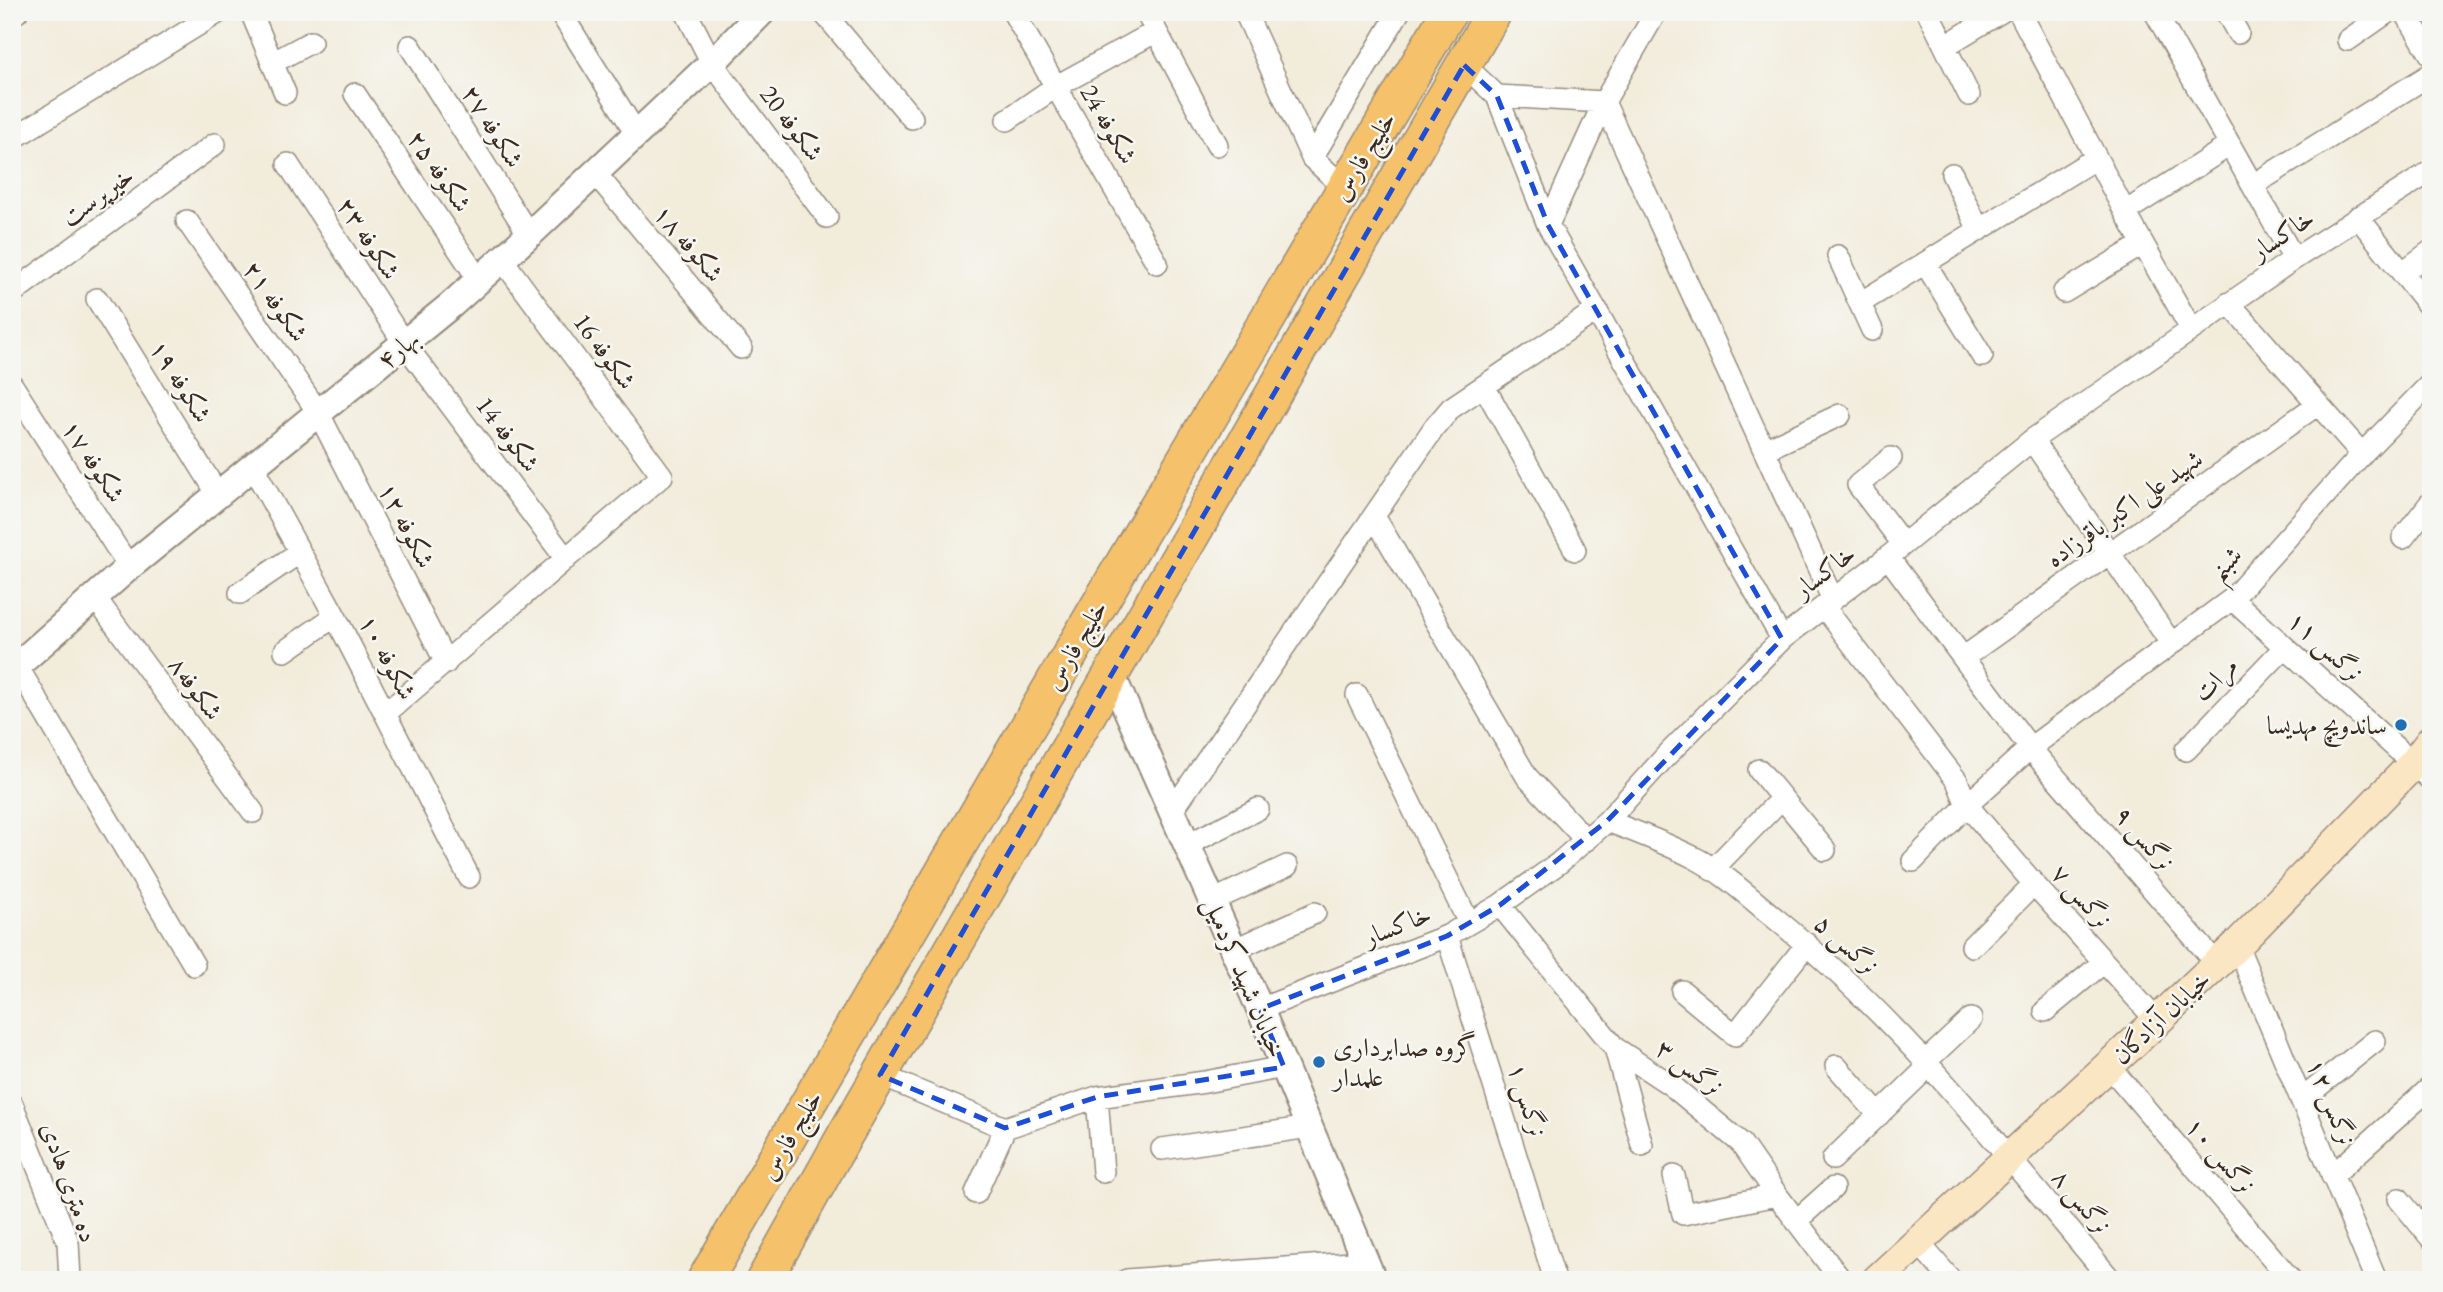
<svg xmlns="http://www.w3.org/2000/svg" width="2443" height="1292" viewBox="0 0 2443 1292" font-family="'EB Garamond',Amiri,serif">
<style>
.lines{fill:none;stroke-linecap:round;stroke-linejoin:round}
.minor-casing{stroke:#968b7c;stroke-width:24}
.tertiary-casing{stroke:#968b7c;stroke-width:30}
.secondary-casing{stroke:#968b7c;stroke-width:33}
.trunk-casing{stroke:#968b7c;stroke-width:38}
.minor{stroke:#fff;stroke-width:21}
.tertiary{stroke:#fff;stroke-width:26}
.secondary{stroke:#fbe6c4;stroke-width:30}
.trunk{stroke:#f5c16b;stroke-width:35}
.marked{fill:none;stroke:#1d4ed8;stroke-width:5;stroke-dasharray:14 9;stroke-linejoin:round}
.poi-dot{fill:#1f6fb2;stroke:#f6f6f2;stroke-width:2.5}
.labels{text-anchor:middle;stroke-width:5;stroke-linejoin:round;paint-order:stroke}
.street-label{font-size:26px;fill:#3b2a1e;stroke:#f6f6f2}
.poi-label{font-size:26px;fill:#3b2a1e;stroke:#f6f6f2;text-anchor:end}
</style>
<rect width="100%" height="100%" fill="#f6f6f2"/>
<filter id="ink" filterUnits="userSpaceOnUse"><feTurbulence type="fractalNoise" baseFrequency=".0143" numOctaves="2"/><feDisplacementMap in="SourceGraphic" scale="14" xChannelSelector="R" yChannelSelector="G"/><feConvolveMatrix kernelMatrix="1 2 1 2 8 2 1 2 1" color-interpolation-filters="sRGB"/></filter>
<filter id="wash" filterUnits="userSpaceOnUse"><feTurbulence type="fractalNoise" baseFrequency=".00686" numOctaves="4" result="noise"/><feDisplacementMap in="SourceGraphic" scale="28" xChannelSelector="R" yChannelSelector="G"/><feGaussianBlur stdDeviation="1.57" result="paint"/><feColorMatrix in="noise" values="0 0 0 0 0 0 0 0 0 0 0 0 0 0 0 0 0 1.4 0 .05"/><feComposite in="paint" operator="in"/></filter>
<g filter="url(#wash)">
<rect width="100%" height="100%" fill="#f2ecdb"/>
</g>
<g filter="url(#ink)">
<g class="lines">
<!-- minor casing -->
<g class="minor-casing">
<path id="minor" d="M251,12L285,93
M560,12L636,133
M686,12L712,63L827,217
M823,12L912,118
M1013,12L1157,263
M1146,12L1217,145
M1245,12L1312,158L1345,188
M1928,12L1969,95
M2019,12L2125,212L2191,329
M2155,12L2294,259
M2226,12L2238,33
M2405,12L2431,55
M12,15L17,12
M2348,40L2388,12
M410,46L529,235
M1945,46L2001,12
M272,63L311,42
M1464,65L1497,96L1548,225L1782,639
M355,94L479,280
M1497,96L1604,102L1833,600
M1007,120L1055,87L1155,32
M12,139L219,12
M1312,158L1399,12
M288,164L404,343L566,559
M595,173L741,348
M1952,174L1979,230
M2253,185L2431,74
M2125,212L2230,145
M2358,217L2431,309
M187,221L318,412L446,663
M1548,225L1604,102L1656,12
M1838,256L1872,330
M1925,263L1982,356
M2403,272L2431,251
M2064,292L2143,244
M12,293L215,144
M97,299L217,493
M1860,303L2096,158
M2229,303L2362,454
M12,385L129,567
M1484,386L1575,550
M2032,440L2171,643
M1764,450L1840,415
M1891,458L1858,485L1903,544
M252,465L335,616L469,877
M1374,516L1527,777L1586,840
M2403,538L2431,502
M1888,557L2030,748L2217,964
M240,593L300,552
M94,596L253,812
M2232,599L2431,780
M1824,607L1957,781L1967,805L2034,884L2157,1021
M285,651L335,616
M1963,658L2318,404
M17,666L194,965
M1357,695L1469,923
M386,713L662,476L502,259
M2186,750L2285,647
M1759,770L1825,850
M1172,811L1434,428L1451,408L1597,310
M1607,821C1637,832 1667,844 1695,858C1724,873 1750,898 1776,919C1903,1022 2006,1154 2111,1280
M1187,845L1258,809
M1913,861L1967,805L2030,748L2232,599L2362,454L2431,383
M1712,870L1782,798
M1212,901L1287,866
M1500,905L1615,1048L1671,1085L1741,1143L1777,1195L1841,1280
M1447,936L1555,1280
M2237,945L2376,1280
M1972,946L2034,884
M1233,950L1315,913
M1682,991L1735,1035L1807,944
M1260,1009L1447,936L1500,905L1559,863L1607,821L1665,757L1782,639L1888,557L2032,440L2294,259L2431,171
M2045,1011L2104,962
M1615,1048L1642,1145
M1924,1063L1971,1019
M1836,1066L1879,1115
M2109,1066L2291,1280
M880,1075L1005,1128L1097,1097L1205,1082L1284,1067
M1097,1097L1103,1172
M2301,1100L2375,1041
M12,1104L68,1242L70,1280
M1162,1149L1309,1127
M1833,1159L1928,1067
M1674,1176L1683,1214L1777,1195
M2332,1176L2431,1087
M976,1193L1005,1128
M2399,1199L2431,1238
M1796,1221L1833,1188
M1918,1242L1951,1280
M1127,1280L1364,1262"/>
</g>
<!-- tertiary casing -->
<g class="tertiary-casing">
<path id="tertiary" d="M12,670L129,567L451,305L529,235L712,63L762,12
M1112,676L1260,1009L1373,1280"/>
</g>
<!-- secondary casing -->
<g class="secondary-casing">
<path id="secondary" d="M1877,1280L2157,1021L2237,945L2414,763L2431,741"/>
</g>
<!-- trunk casing -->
<g class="trunk-casing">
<path id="trunk" d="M705,1280L1124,562L1449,12
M764,1280L845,1135L1494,12"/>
</g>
<!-- minor -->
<use href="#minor" class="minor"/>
<!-- tertiary -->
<use href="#tertiary" class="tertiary"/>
<!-- secondary -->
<use href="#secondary" class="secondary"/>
<!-- trunk -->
<use href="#trunk" class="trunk"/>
</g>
</g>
<!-- marked area -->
<path class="marked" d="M1464,65L1497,96L1548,225L1782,639L1607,821L1500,905L1447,936L1260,1009L1284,1067L1097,1097L1005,1128L880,1075Z"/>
<!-- markers -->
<g class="poi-dot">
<circle cx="2401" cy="725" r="7"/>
<circle cx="1319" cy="1062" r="7"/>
</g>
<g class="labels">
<!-- street labels -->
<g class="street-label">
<text transform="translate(792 123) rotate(53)" y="9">شکوفه 20</text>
<text transform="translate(1109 124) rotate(60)" y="9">شکوفه 24</text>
<text transform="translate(493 126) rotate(58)" y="9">شکوفه ۲۷</text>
<text transform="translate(1363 156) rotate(-59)" y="9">خلیج فارس</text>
<text transform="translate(440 171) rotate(56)" y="9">شکوفه ۲۵</text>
<text transform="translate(97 196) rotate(-36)" y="9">خیرپرست</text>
<text transform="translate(2282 234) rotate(-34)" y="9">خاکسار</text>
<text transform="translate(369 238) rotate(57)" y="9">شکوفه ۲۳</text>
<text transform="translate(689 243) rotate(50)" y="9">شکوفه ۱۸</text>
<text transform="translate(276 301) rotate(55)" y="9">شکوفه ۲۱</text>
<text transform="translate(398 349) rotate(-40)" y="9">بهار۴</text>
<text transform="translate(605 351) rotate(54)" y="9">شکوفه 16</text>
<text transform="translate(181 381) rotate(58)" y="9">شکوفه ۱۹</text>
<text transform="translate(508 434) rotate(53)" y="9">شکوفه 14</text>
<text transform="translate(94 461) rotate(57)" y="9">شکوفه ۱۷</text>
<text transform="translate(2124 508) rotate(-35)" y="9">شهید علی اکبر باقرزاده</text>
<text transform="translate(407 525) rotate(63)" y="9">شکوفه ۱۲</text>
<text transform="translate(2225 563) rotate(-46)" y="9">شبنم</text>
<text transform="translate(1824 571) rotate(-38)" y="9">خاکسار</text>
<text transform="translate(1075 645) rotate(-60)" y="9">خلیج فارس</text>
<text transform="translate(2326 646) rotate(42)" y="9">نرگس ۱۱</text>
<text transform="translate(388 657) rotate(62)" y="9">شکوفه ۱۰</text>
<text transform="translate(2215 679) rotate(-46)" y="9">مرات</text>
<text transform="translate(196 688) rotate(54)" y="9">شکوفه۸</text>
<text transform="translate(2145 838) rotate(49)" y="9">نرگس ۹</text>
<text transform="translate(2082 896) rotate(48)" y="9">نرگس ۷</text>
<text transform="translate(1397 925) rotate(-22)" y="9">خاکسار</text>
<text transform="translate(1847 944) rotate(42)" y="9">نرگس ۵</text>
<text transform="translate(1245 977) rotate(67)" y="9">خیابان شهید کردمیل</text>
<text transform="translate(2161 1017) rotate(-43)" y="9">خیابان آزادگان</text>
<text transform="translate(1690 1067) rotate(36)" y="9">نرگس ۳</text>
<text transform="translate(1528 1100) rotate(73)" y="9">نرگس ۱</text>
<text transform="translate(2332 1102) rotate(68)" y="9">نرگس ۱۲</text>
<text transform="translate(790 1135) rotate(-60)" y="9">خلیج فارس</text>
<text transform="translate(2221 1155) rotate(49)" y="9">نرگس ۱۰</text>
<text transform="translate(70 1182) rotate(71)" y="9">ده متری هادی</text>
<text transform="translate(2082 1201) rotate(50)" y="9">نرگس ۸</text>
</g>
<!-- poi labels -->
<g class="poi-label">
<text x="2387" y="734">ساندویچ مهدیسا</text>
<text x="1333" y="1056" text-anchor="start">گروه صدابرداری<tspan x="1333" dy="30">علمدار</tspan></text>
</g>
</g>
<!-- margin -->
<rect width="2443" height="1292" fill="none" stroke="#f6f6f2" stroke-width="42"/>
</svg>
